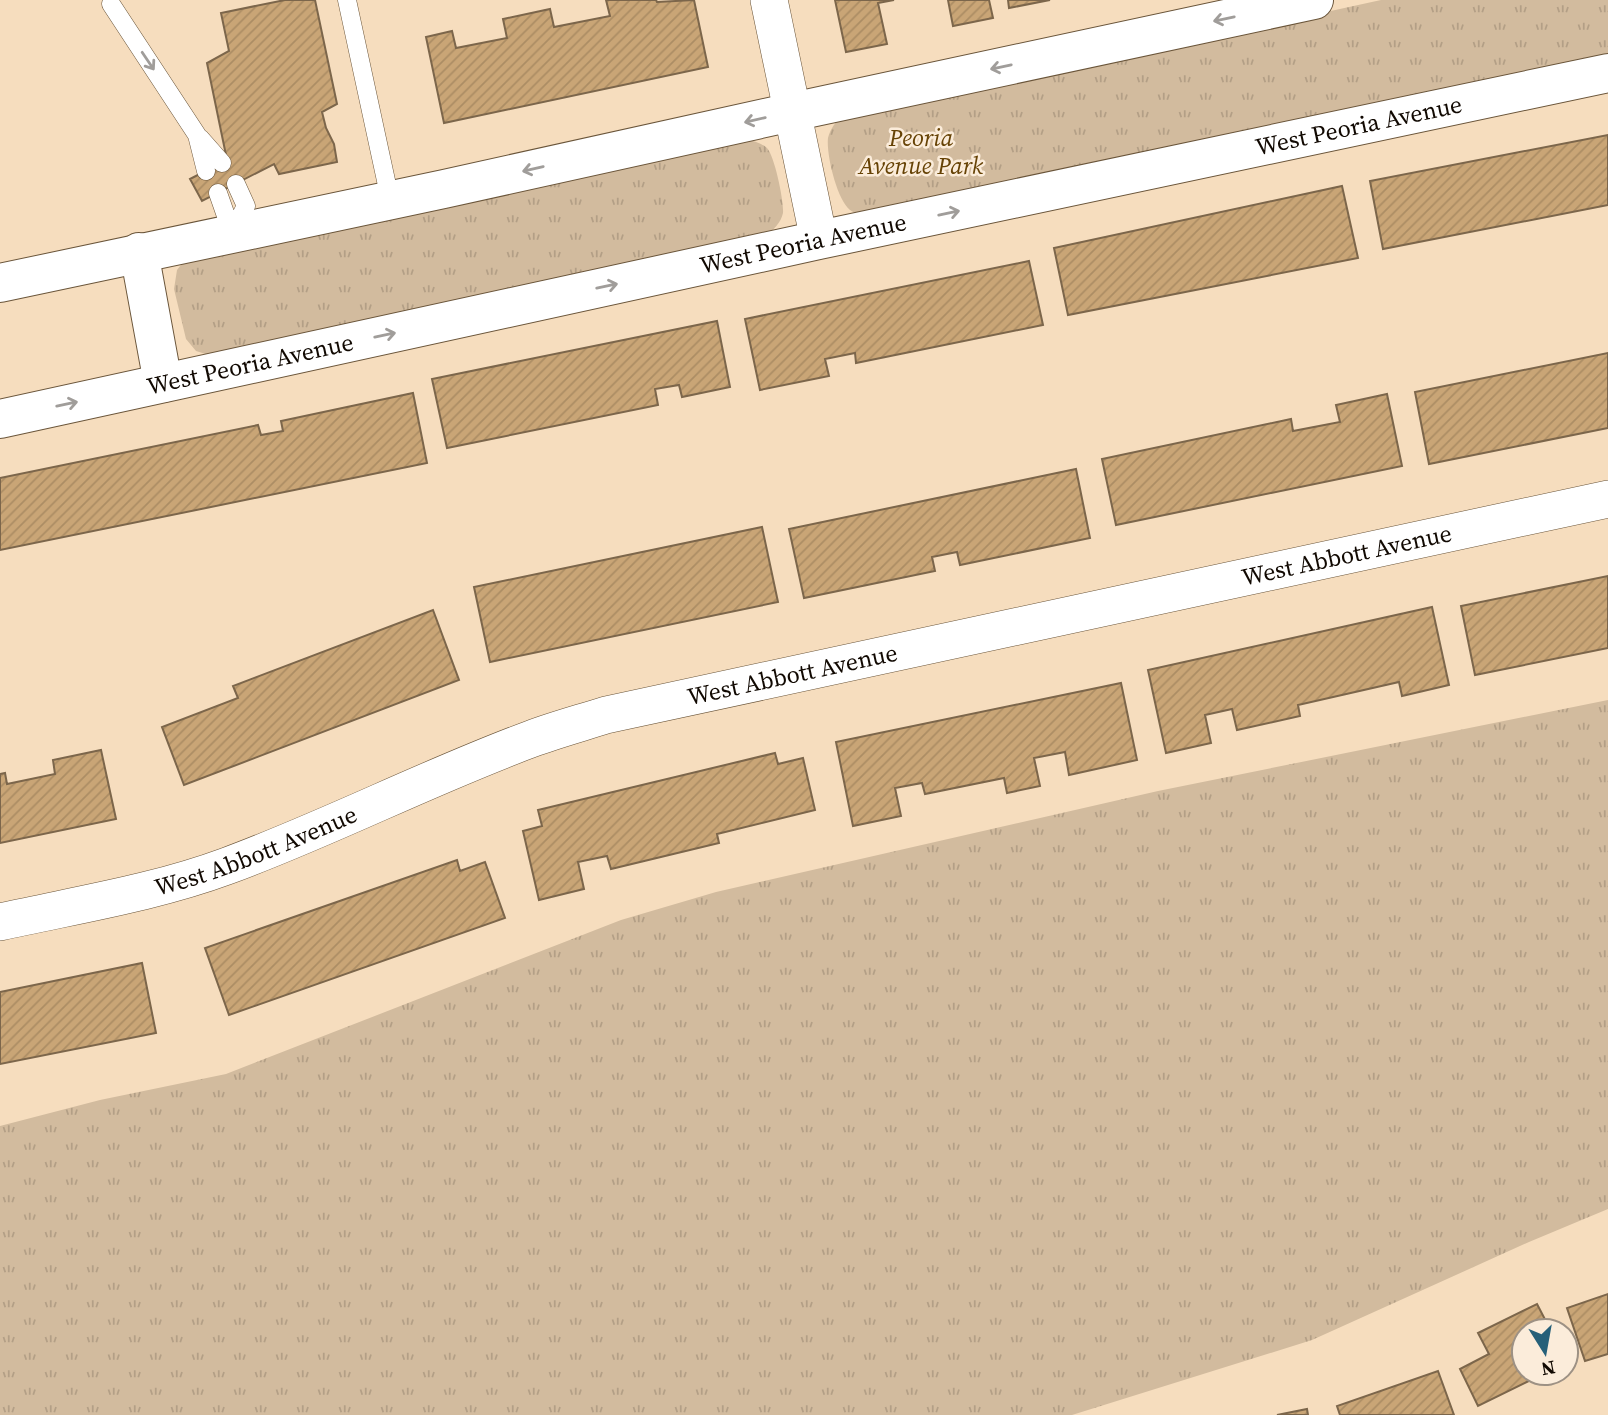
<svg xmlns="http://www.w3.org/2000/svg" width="1608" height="1415" viewBox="0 0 1608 1415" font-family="'Source Serif 4',serif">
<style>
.grass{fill:url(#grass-tufts)}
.building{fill:url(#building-hatch);stroke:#7c664b;stroke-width:2}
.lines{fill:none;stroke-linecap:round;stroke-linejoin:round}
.lane-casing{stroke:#6a553a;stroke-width:19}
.street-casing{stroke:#6a553a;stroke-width:38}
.secondary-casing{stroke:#6a553a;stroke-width:40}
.lane{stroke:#fff;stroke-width:18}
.street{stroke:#fff;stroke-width:37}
.secondary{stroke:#fff;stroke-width:38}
.oneway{stroke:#a09d9a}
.labels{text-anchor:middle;stroke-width:5;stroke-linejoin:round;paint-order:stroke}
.street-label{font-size:24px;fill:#110902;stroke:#fbecda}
.park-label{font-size:24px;font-style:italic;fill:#664205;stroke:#fbecda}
</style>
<defs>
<pattern id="grass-tufts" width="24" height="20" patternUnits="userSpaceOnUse" patternTransform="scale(1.75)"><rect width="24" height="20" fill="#d2bb9e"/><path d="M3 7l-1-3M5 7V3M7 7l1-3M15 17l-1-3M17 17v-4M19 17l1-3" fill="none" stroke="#b39f86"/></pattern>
<pattern id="building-hatch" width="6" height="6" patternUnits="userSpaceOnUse" patternTransform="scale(1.75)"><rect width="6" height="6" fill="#c9a576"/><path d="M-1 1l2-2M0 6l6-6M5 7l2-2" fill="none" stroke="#ac8d64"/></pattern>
</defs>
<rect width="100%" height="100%" fill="#f6ddbe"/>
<!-- grass -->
<path class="grass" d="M1381,0H1608V56L866,215C860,214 855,214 850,210C837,200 826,154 828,138C830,130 834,125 838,119Z
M746,139C754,141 761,143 767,148C775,157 784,202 783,213C781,223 773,230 766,236L212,356L196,351L186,339L174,289L177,270L184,261Z
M1608,700V1209L1529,1242L1312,1340L1072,1415H0V1126L100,1100L226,1074L621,920L716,892L1158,791Z"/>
<!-- building -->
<path class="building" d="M285,0H315L337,104L322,112L326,128L334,144L337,162L279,174L274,164L202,201L190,179L227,160L207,63L229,51L221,13Z
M606,0H656L657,2L694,0L708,67L444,123L426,37L452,31L456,48L507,38L503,19L550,9L554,27L610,16Z
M835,0H894L878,3L887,44L846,52Z
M948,0H989L993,18L953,26Z
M1008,0H1050L1009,8Z
M1608,135V205L1383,249L1370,181Z
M1342,186L1358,258L1068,315L1054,248Z
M1029,261L1043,325L856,363L855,353L825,359L829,376L760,390L745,319Z
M717,321L730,387L682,397L679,385L655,389L658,405L447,448L432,379Z
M1608,353V428L1429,464L1415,392Z
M413,393L427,463L0,550V478L258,425L261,435L283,431L281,421Z
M1387,394L1402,466L1116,525L1102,459L1291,419L1293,431L1340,422L1336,405Z
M1076,469L1090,538L960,565L957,552L932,557L935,571L804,598L789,529Z
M762,527L778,602L490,662L474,587Z
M1608,576V648L1475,675L1461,606Z
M1432,607L1449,685L1402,696L1399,682L1298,705L1300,716L1237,730L1232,709L1205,715L1211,743L1166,753L1148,670Z
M433,610L459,680L184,785L162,727L238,698L233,686Z
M1121,683L1137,760L1069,775L1065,752L1034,758L1040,786L1007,793L1004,778L925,794L922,783L895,788L901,816L853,826L836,742Z
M101,750L116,819L0,843V774L5,773L7,784L55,774L53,760Z
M775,753L778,764L803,758L815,810L717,834L719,843L611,869L607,856L578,862L584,889L539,900L523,831L542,826L538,810Z
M457,860L460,871L485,862L505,918L229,1015L205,948Z
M142,963L156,1033L0,1064V992Z
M1608,1294V1354L1585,1361L1567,1308Z
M1537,1304L1551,1331H1524V1373H1545L1478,1406L1460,1369L1489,1354L1478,1333Z
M1438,1371L1454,1415H1340L1337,1406Z
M1307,1409L1308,1415H1277Z"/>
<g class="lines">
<!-- lane casing -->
<g class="lane-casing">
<path id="lane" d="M347,0L390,199
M111,4L197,135L206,171
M200,138L222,163
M218,193L232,233
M232,233L246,206L236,184"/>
</g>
<!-- street casing -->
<g class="street-casing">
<g id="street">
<path d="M769,0L819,240"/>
<path id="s1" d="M0,922C76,905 154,893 227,866C330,828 428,777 531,739C555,730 581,723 606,715L1608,499"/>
</g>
</g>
<!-- secondary casing -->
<g class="secondary-casing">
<g id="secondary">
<path d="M139,252L163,383"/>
<path d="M0,283L444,189L792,112L1314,0"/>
<path id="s2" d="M0,419L819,240L1608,73"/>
</g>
</g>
<!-- lane -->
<use href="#lane" class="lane"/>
<!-- street -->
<use href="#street" class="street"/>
<!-- secondary -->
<use href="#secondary" class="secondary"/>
</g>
<!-- one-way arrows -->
<defs><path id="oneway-shaft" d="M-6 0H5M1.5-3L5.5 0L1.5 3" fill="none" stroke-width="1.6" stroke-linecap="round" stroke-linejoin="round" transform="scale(1.75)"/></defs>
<g class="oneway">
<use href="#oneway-shaft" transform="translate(1224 19) rotate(168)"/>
<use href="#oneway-shaft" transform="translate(148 61) rotate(56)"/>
<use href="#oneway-shaft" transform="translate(1001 67) rotate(168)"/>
<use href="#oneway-shaft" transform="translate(755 120) rotate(167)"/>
<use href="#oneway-shaft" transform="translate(533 169) rotate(167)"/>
<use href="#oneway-shaft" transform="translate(949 213) rotate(-12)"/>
<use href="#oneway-shaft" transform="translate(607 286) rotate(-12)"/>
<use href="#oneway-shaft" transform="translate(385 335) rotate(-12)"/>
<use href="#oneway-shaft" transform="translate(67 404) rotate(-12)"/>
</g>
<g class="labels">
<!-- street labels -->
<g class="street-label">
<text dy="8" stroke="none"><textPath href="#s2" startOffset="1390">West Peoria Avenue</textPath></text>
<text dy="8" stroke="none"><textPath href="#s2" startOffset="822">West Peoria Avenue</textPath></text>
<text dy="8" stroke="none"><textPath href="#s2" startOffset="256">West Peoria Avenue</textPath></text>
<text dy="8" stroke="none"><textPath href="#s1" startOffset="1400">West Abbott Avenue</textPath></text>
<text dy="8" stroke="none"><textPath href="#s1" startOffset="833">West Abbott Avenue</textPath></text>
<text dy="8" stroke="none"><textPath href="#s1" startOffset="266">West Abbott Avenue</textPath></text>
</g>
<!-- park labels -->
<g class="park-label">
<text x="921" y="146">Peoria<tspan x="921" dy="28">Avenue Park</tspan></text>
</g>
</g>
<!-- north arrow -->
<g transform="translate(1545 1352) rotate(169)"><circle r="33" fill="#fbecda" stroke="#9d9184" stroke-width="2"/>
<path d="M0-5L12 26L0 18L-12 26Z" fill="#266079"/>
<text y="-10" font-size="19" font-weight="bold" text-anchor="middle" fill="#110902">N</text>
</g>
</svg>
